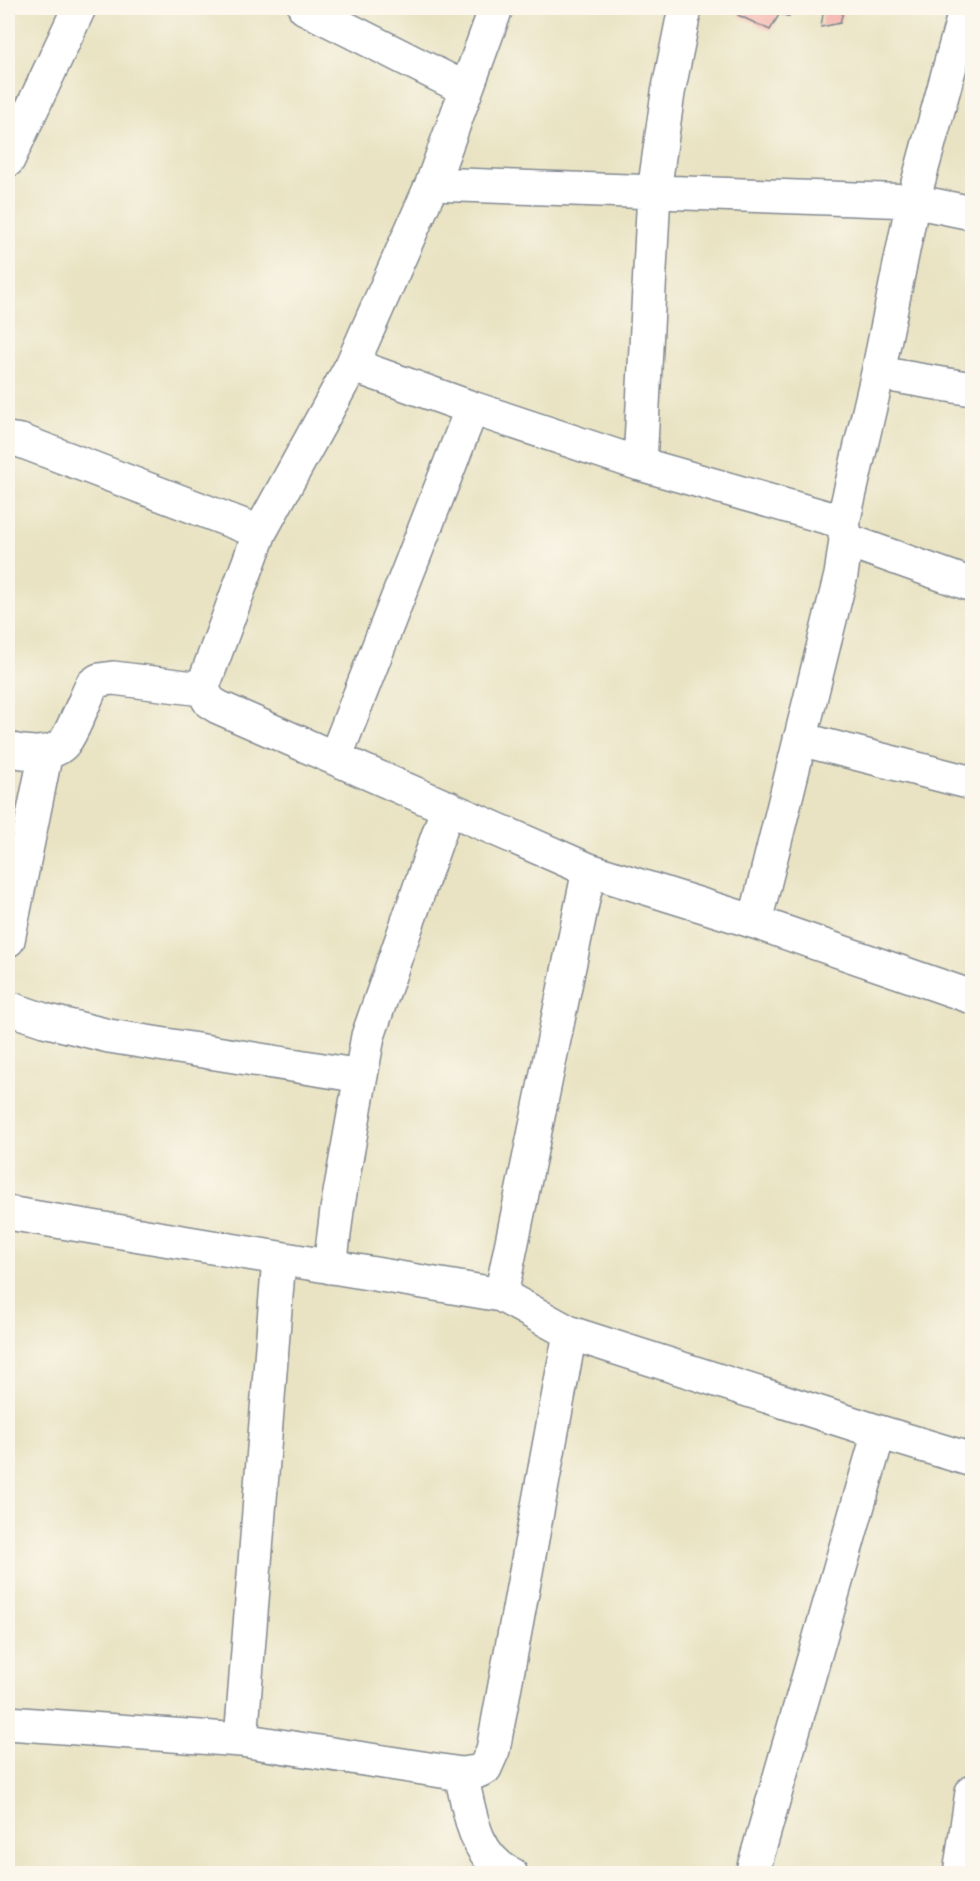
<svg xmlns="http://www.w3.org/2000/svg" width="980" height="1881" viewBox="0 0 980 1881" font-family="Mali,sans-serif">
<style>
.building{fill:#f5afa7}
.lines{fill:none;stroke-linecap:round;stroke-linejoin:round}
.minor-casing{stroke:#828990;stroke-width:36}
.minor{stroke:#fff;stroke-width:33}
</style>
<rect width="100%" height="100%" fill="#fbf7ec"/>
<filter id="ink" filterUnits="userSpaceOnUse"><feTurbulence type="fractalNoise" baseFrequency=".0167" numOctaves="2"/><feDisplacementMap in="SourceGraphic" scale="12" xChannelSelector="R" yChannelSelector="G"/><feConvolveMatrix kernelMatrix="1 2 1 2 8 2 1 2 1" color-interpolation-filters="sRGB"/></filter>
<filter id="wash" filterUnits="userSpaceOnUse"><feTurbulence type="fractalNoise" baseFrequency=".008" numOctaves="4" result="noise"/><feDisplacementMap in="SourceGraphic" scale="24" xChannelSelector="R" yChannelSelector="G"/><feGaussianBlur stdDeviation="1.35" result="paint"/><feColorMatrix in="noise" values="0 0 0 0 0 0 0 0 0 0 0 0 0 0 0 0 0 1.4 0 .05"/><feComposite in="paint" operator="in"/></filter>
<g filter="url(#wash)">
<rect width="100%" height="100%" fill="#e9e3c3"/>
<g id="blocks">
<!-- building -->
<path class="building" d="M740,8H789V17L780,13L770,30L738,15Z
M824,8H844L840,23L821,27Z"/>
</g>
</g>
<g filter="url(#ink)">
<use href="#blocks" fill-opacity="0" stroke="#828990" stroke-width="1.5"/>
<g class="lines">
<!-- minor casing -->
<g class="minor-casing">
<path id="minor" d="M305,8L466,89
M496,8L432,184L352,365L260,532L202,689L210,702L218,707L589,870L755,922L972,997
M8,160L79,8
M432,184L913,201L972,213
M352,365L472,408L640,464L843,522L846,540L841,575L755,922
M878,373L972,389
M8,439L21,441L260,532
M640,464L654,192L668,93L685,8
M843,522L878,373L913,201L966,8
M846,540L972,585
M800,739L972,783
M8,749C23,753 50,757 63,744C71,736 86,697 92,685L99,680L113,678L202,689
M335,758L472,408
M8,940L46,752
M8,1008L44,1020L109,1036L361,1076
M8,1213L501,1295L570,1333L879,1432L972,1460
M330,1267L337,1210L368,1036L448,807
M501,1295L589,870
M8,1723L241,1740L461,1774L476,1772L485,1768L493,1750L570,1333
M241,1740L279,1258
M461,1774C470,1811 473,1856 511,1874
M752,1874L879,1432
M960,1874L972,1792"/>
</g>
<!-- minor -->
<use href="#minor" class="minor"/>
</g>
</g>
<!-- margin -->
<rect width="980" height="1881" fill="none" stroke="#fbf7ec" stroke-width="30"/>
</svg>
